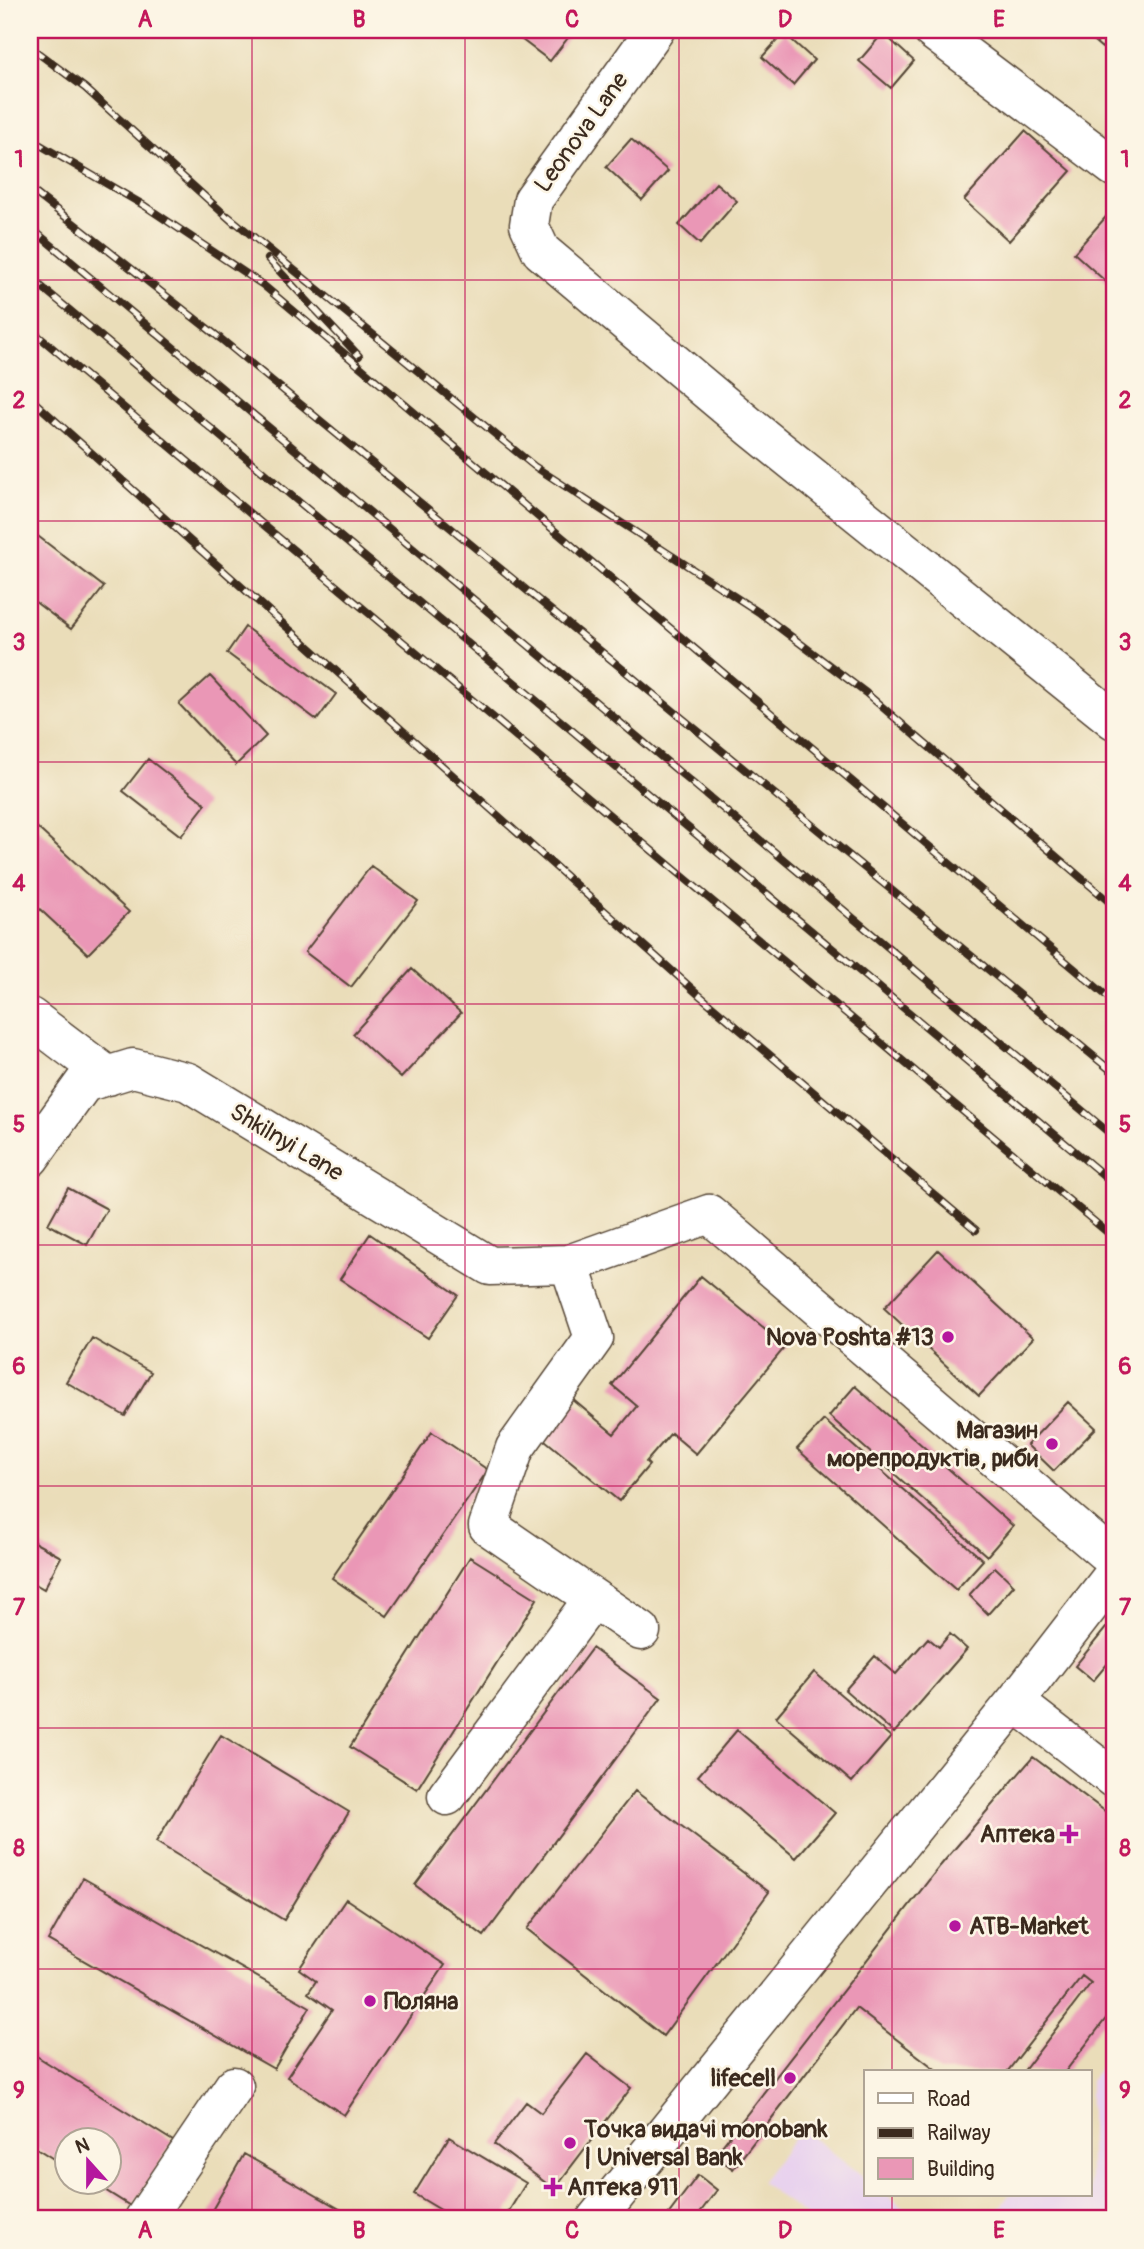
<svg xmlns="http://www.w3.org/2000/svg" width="1144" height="2249" viewBox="0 0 1144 2249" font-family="Pangolin,sans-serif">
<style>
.built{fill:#e8d2ee}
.building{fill:#ea97b6}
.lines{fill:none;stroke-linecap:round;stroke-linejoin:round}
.minor-casing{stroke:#554535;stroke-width:41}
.minor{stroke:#fff;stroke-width:38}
.rail-casing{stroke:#3b2a1e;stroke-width:8}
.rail{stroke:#fcf5e5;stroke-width:5;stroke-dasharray:16;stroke-linecap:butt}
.grid{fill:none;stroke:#c2185b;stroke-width:2;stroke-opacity:0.55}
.poi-dot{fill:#b5179e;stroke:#fcf5e5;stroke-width:2.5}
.labels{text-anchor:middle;stroke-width:5;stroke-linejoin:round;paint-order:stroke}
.street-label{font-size:24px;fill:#3b2a1e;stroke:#fcf5e5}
.poi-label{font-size:24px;font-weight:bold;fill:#3b2a1e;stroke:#fcf5e5;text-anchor:end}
.neatline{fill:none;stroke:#c2185b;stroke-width:2.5}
.grid-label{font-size:23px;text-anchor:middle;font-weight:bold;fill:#c2185b}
</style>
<rect width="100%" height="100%" fill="#fcf5e5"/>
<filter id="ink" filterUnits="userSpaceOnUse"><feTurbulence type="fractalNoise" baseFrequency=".0143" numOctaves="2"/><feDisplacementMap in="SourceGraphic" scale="14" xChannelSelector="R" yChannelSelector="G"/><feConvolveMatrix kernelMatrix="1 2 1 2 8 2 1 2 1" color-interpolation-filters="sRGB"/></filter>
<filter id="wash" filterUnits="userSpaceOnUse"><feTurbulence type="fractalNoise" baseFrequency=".00686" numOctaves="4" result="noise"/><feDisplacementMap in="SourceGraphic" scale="28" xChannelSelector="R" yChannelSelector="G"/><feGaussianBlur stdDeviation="1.57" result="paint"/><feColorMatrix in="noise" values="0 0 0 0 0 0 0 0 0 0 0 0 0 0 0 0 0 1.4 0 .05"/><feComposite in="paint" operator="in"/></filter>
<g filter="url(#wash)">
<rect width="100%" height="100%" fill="#eaddb9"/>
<!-- built -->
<path class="built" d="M1114,2047V2219H998L994,2216L1009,2195H1090V2081Z
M801,2129L866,2179V2195H887L916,2217L915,2219H810L761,2182Z"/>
<g id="blocks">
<!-- building -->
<path class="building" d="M509,30H574L550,61Z
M1081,30H1114V34L1102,48Z
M784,33L814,60L793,85L762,57Z
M883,33L914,61L891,88L859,61Z
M1025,131L1071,171L1009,241L964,200Z
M631,139L668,171L642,200L606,167Z
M716,183L737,201L700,244L679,225Z
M1112,210L1114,212V289L1074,253Z
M30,530L104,587L71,629L30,598Z
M245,627L336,694L317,720L227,653Z
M210,676L266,736L236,765L179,704Z
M148,759L206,804L181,836L123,791Z
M30,821L129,912L88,954L30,900Z
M371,866L418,901L351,987L305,952Z
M412,969L461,1013L401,1078L353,1034Z
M68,1188L107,1209L87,1245L48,1224Z
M370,1234L458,1295L428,1338L340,1279Z
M938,1250L1033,1338L979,1396L884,1308Z
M701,1276L786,1346L696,1454L671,1433L646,1462L649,1465L619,1501L540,1436L572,1399L614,1434L637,1406L612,1385Z
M92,1338L151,1372L125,1416L66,1382Z
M855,1386L1013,1526L987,1556L829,1416Z
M1068,1402L1096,1428L1054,1471L1027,1445Z
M824,1420L983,1560L956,1590L797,1449Z
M432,1432L488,1470L387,1616L332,1578Z
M30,1540L61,1557L44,1589L30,1581Z
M470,1557L537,1599L417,1789L350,1747Z
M995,1567L1014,1585L988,1614L969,1595Z
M1114,1618V1656L1093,1681L1075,1666Z
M950,1634L967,1649L894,1733L845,1690L875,1656L896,1674L928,1638L939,1647Z
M592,1648L661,1698L484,1936L415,1885Z
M814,1672L891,1737L852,1782L776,1717Z
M737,1730L835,1813L796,1858L698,1776Z
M221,1735L349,1812L284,1920L156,1842Z
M1033,1757L1114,1818V2008L1065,2072H1023L1091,1983L1082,1976L1007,2072H939L856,2008L733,2169L715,2155L940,1866Z
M635,1791L769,1892L663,2036L527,1929Z
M83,1878L310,2007L274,2069L48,1940Z
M346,1899L445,1965L344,2115L287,2077L332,2010L308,1993L316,1981L299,1969Z
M30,2052L173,2141L132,2207L92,2182H108V2140H66V2167L30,2144Z
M587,2054L631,2088L554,2189L494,2144L526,2102L541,2113Z
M449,2137L526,2183L504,2219H456L414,2194Z
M244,2154L357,2219H207Z
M698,2175L717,2190L695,2219H665Z"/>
</g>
</g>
<g filter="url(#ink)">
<use href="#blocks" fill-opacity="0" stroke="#554535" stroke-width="2"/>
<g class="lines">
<!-- minor casing -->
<g class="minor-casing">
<path id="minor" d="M655,30L533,200L529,225L541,251L753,429L1114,720
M932,30L1114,167
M30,1017L108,1076
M30,1158L84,1083L133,1068L188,1082L490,1266L569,1264L709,1214L1114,1560
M569,1264L594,1338L515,1448L488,1526L641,1631
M1015,1702L1114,1779
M447,1796L593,1599
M144,2219L234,2086
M596,2219L1015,1702L1114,1574"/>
</g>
<!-- minor -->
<use href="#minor" class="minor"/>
<!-- rail casing -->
<g class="rail-casing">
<path id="rail" d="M30,47L85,88L234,223
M30,139L145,206L263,285L1114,1002
M30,189L221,339L1114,1073
M228,216L534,466L760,613L866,693L1114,906
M30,227L1114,1137
M268,259L359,356
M30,277L1114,1184
M30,329L1114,1238
M30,398L698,994L976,1230"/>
</g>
<!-- rail -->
<use href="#rail" class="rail"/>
</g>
</g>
<!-- grid -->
<path class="grid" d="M252,30V2219M465,30V2219M679,30V2219M892,30V2072M30,280H1114M30,521H1114M30,762H1114M30,1004H1114M30,1245H1114M30,1486H1114M30,1728H1114M30,1969H1114M892,2195V2219"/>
<!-- markers -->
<g class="poi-dot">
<circle cx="948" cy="1337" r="7"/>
<circle cx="1052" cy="1444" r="7"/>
<path d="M1065.5 1823.5h7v7h7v7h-7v7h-7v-7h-7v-7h7z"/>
<circle cx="955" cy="1926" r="7"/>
<circle cx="370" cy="2001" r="7"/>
<circle cx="790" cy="2078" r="7"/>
<circle cx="570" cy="2143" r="7"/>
<path d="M549.5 2176.5h7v7h7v7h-7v7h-7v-7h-7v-7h7z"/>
</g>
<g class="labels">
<!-- street labels -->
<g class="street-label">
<text transform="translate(581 132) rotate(-54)" y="8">Leonova Lane</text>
<text transform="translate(287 1142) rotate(31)" y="8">Shkilnyi Lane</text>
</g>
<!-- poi labels -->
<g class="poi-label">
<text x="934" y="1345">Nova Poshta #13</text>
<text x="1038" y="1438">Магазин<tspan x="1038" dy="28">морепродуктів, риби</tspan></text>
<text x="1055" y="1842">Аптека</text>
<text x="969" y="1934" text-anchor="start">ATB-Market</text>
<text x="384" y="2009" text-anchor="start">Поляна</text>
<text x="776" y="2086">lifecell</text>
<text x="584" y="2137" text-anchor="start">Точка видачі monobank<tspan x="584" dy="28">| Universal Bank</tspan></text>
<text x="567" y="2195" text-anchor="start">Аптека 911</text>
</g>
</g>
<!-- margin -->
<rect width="1144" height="2249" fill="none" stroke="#fcf5e5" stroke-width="77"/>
<!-- legend -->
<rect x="864" y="2070" width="228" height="126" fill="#fcf5e5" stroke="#afa495" stroke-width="2"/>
<rect x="878" y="2093" width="35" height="10" fill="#ffffff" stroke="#afa495" stroke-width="2"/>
<text x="927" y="2106" font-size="21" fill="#3b2a1e">Road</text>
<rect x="878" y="2128" width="35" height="10" fill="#3b2a1e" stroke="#afa495" stroke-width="2"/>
<text x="927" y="2140" font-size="21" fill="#3b2a1e">Railway</text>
<rect x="878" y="2158" width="35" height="21" fill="#ea97b6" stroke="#afa495" stroke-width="2"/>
<text x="927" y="2176" font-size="21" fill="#3b2a1e">Building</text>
<!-- north arrow -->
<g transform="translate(88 2161) rotate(339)"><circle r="33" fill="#fcf5e5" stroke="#afa495" stroke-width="2"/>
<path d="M0-5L12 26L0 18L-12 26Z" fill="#b5179e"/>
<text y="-10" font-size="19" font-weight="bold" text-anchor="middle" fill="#3b2a1e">N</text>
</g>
<rect x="38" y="38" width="1068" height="2172" class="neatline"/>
<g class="grid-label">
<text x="145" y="27">A</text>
<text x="359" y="27">B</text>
<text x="572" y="27">C</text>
<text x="785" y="27">D</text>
<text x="999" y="27">E</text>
<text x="19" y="167">1</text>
<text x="1125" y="167">1</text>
<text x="19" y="408">2</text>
<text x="1125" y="408">2</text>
<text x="19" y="650">3</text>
<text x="1125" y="650">3</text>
<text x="19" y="891">4</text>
<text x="1125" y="891">4</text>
<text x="19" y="1132">5</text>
<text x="1125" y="1132">5</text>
<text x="19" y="1374">6</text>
<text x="1125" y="1374">6</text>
<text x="19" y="1615">7</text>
<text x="1125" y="1615">7</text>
<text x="19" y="1856">8</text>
<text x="1125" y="1856">8</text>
<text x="19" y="2098">9</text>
<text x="1125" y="2098">9</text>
<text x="145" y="2238">A</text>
<text x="359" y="2238">B</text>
<text x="572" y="2238">C</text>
<text x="785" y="2238">D</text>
<text x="999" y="2238">E</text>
</g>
</svg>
